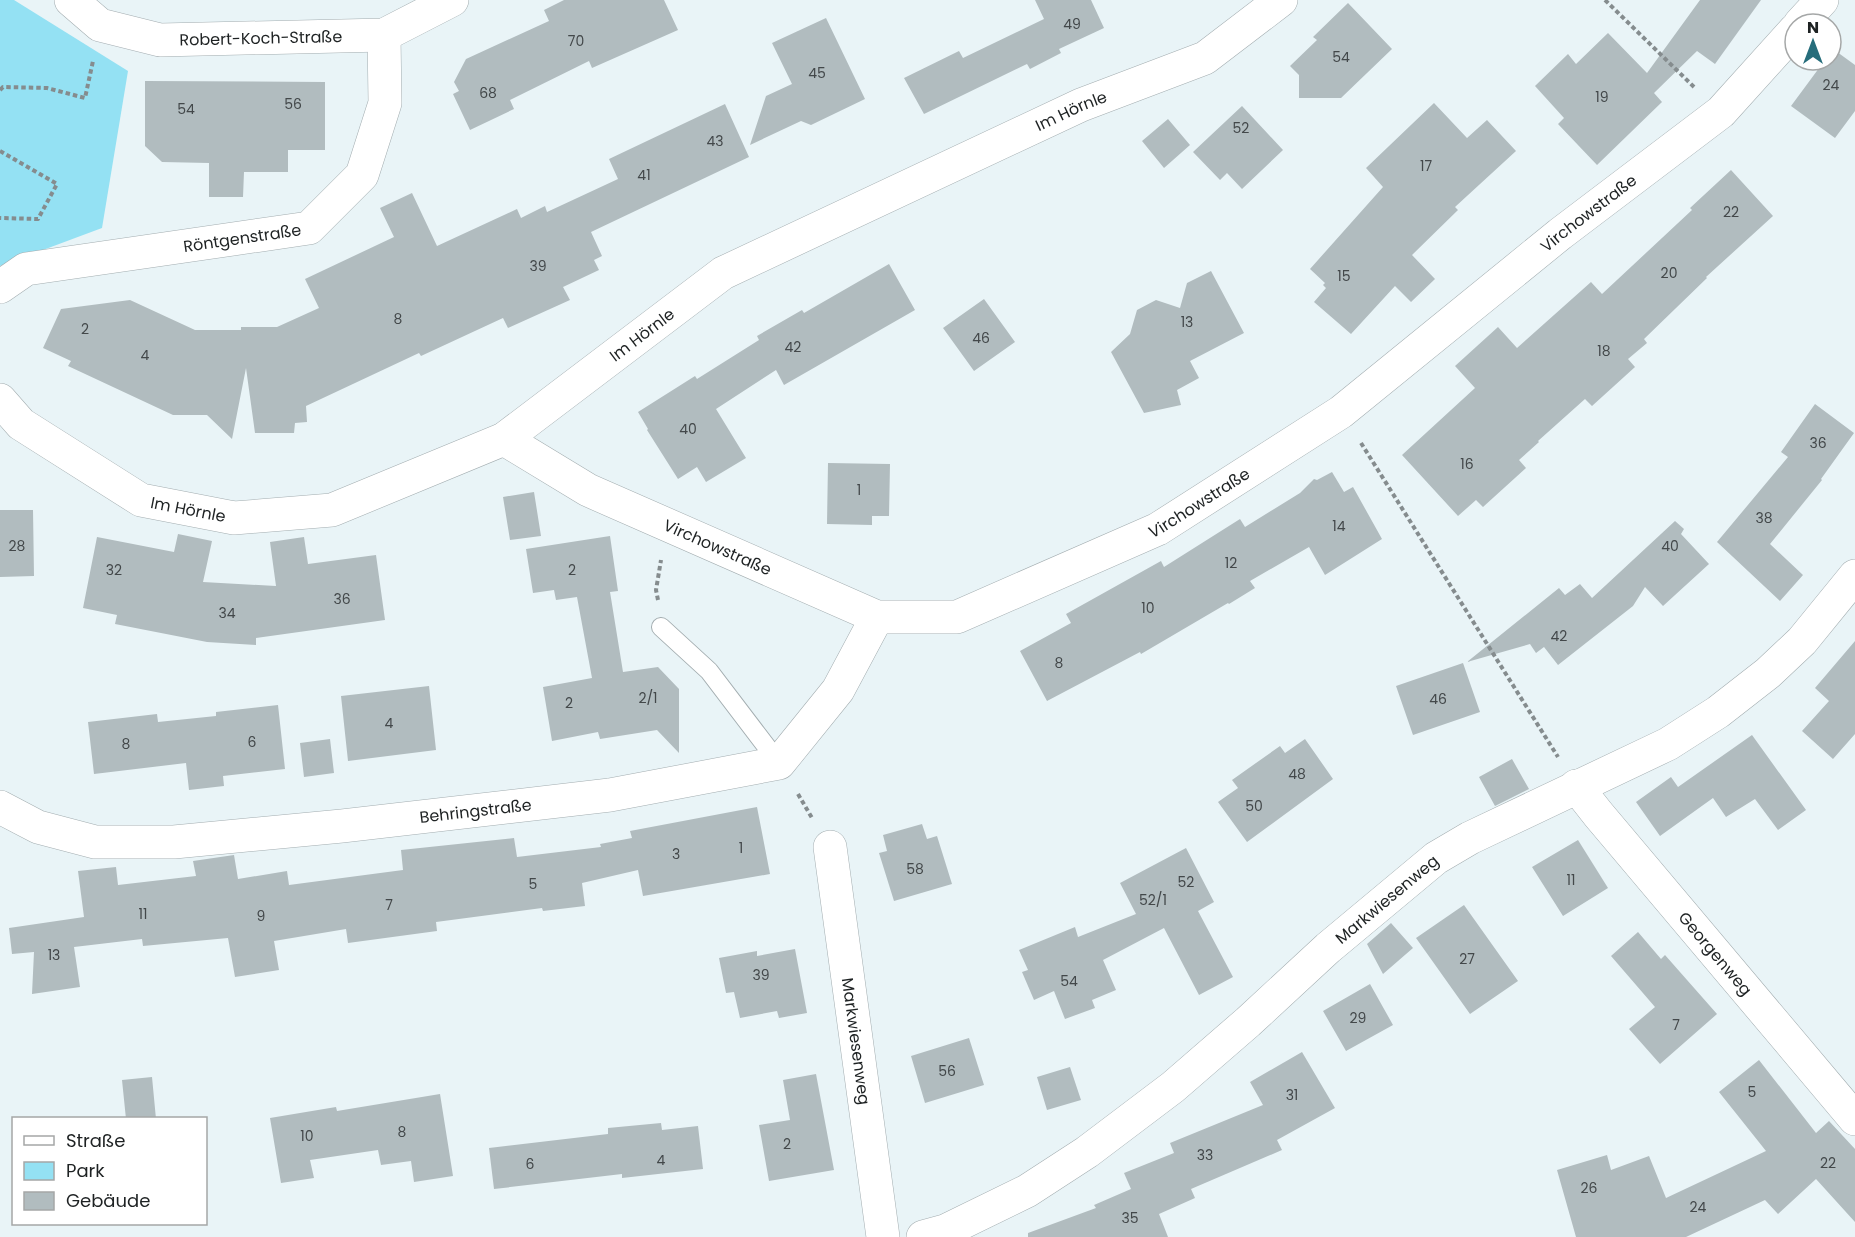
<svg xmlns="http://www.w3.org/2000/svg" width="1855" height="1237" viewBox="0 0 1855 1237" font-family="Poppins,sans-serif">
<style>
.green{fill:#94e1f3}
.building{fill:#b1bcbf}
.lines{fill:none;stroke-linecap:round;stroke-linejoin:round}
.lane-casing{stroke:#a3adb0;stroke-width:20}
.street-casing{stroke:#a3adb0;stroke-width:34}
.path{stroke:#858c8e;stroke-width:4;stroke-dasharray:4.5 3;stroke-linecap:butt}
.lane{stroke:#fff;stroke-width:18}
.street{stroke:#fff;stroke-width:33}
.labels{text-anchor:middle;stroke-width:4.5;stroke-linejoin:round;paint-order:stroke}
.number-label{font-size:14px;fill:#43484a}
.street-label{font-size:16px;fill:#1e2223;stroke:#fff}
</style>
<rect width="100%" height="100%" fill="#e9f4f7"/>
<!-- green -->
<path class="green" d="M0,0H14L128,71L102,228L0,266Z"/>
<!-- building -->
<path class="building" d="M564,0H664L678,30L592,68L589,61L510,100L514,109L470,130L453,94L459,91L454,82L466,59L549,21L544,10Z
M1035,0H1091L1104,28L1059,49L1061,53L1030,69L1027,64L924,114L904,78L959,51L963,58L1044,19Z
M1700,0H1761L1715,64L1697,51L1654,93L1662,102L1597,165L1558,124L1564,118L1535,86L1568,54L1576,64L1608,33L1647,73Z
M1348,3L1392,49L1341,98H1299V75L1290,66L1317,40L1313,37Z
M826,18L865,99L811,125L801,121L750,145L766,96L792,84L772,43Z
M1833,49L1855,65V111L1835,138L1791,106L1825,60H1831V51Z
M145,81L325,82V150H288V172H244L243,197H209V163L162,162L145,146Z
M1434,103L1467,138L1487,120L1516,151L1455,207L1458,210L1412,255L1435,279L1411,302L1395,286L1351,334L1314,302L1326,288L1323,285L1325,283L1310,269L1383,187L1366,168Z
M725,104L749,157L591,232L602,256L594,260L599,270L563,287L570,300L508,328L503,318L421,356L419,353L306,406L307,422L295,423L294,433H255L246,368L232,439L207,415H173L68,366L71,361L43,348L61,309L130,300L195,330H241V327H277L319,308L305,279L394,237L380,208L412,193L437,246L517,209L521,218L545,206L547,212L618,179L609,159Z
M1242,106L1283,150L1242,189L1227,173L1220,180L1193,152Z
M1168,119L1190,145L1164,168L1142,141Z
M1731,170L1773,216L1706,277L1707,278L1644,339L1647,343L1628,359L1635,367L1592,406L1585,399L1538,441L1539,442L1519,460L1526,468L1483,507L1476,500L1458,516L1402,455L1475,388L1455,366L1498,327L1517,348L1591,282L1602,294L1692,210L1690,208Z
M889,264L915,310L784,385L776,370L716,409L746,458L706,482L697,467L678,479L647,430L648,429L638,412L695,376L697,379L759,340L757,336L802,310L804,313Z
M1211,271L1244,333L1190,361L1199,378L1177,390L1181,405L1144,413L1111,352L1130,334L1137,310L1156,300L1180,308L1187,283Z
M984,299L1015,342L974,371L943,328Z
M1815,404L1854,433L1821,479L1822,480L1770,544L1803,575L1780,601L1717,542L1788,457L1781,452Z
M828,463L890,464L889,516H872V525L827,524Z
M1332,472L1344,492L1353,487L1382,539L1325,575L1309,547L1250,581L1255,588L1229,604L1228,603L1141,654L1140,652L1047,701L1020,651L1071,623L1066,614L1161,561L1164,567L1240,519L1245,527L1300,493L1314,479L1317,480Z
M534,492L541,536L510,540L503,497Z
M0,510H33L34,576L0,577Z
M1675,521L1684,529L1681,534L1709,564L1663,606L1645,587L1633,606L1558,665L1544,647L1536,653L1530,644L1467,662L1559,588L1565,595L1580,584L1592,598Z
M178,534L212,541L203,582L276,586L270,542L304,537L308,564L376,555L385,620L256,638V645L207,642L115,624L117,615L83,608L97,537L174,552Z
M610,536L618,591L610,592L623,672L658,667L679,689V753L657,730L600,739L598,732L552,741L543,687L592,678L577,597L556,600L554,590L533,593L526,549Z
M1855,641V734L1833,759L1802,731L1829,701L1815,688Z
M1463,663L1480,712L1413,735L1396,686Z
M429,686L436,750L348,761L341,696Z
M278,705L285,769L223,776L224,786L189,790L186,763L94,774L88,722L157,714L158,722L216,716V712Z
M1752,735L1806,810L1778,830L1755,799L1726,817L1713,798L1660,836L1636,802L1671,777L1678,787Z
M330,739L334,773L304,777L300,743Z
M1305,739L1333,779L1247,842L1218,802L1238,788L1232,780L1280,746L1285,753Z
M1512,759L1529,789L1495,806L1479,777Z
M757,807L770,874L643,896L638,870L582,883L585,906L543,911L542,908L436,922L437,931L348,943L346,929L274,941L279,970L235,977L228,938L143,946L142,939L74,947L80,987L32,994L34,952L12,954L9,928L84,917L78,871L116,867L118,885L196,876L193,861L234,855L238,879L287,871L289,885L403,870L401,850L514,838L517,857L601,847L600,844L632,838L630,831Z
M922,824L927,839L937,836L952,884L894,901L879,853L887,851L883,835Z
M1578,840L1608,888L1563,916L1532,867Z
M1186,848L1214,902L1198,911L1233,977L1199,995L1164,928L1103,960L1116,990L1092,1000L1095,1008L1065,1019L1054,991L1034,1000L1022,972L1028,970L1019,950L1075,927L1078,937L1136,914L1120,883Z
M1464,905L1518,981L1470,1014L1416,938Z
M1391,923L1413,948L1383,974L1367,944Z
M1638,932L1661,959L1665,955L1717,1014L1660,1064L1629,1029L1655,1007L1611,956Z
M795,949L807,1013L779,1018L777,1011L740,1018L734,992L726,993L719,958L757,951V956Z
M1370,984L1393,1025L1346,1051L1323,1011Z
M969,1038L984,1085L925,1103L911,1056Z
M1302,1052L1335,1108L1277,1140L1282,1150L1191,1189L1195,1198L1159,1214L1168,1237H1028V1233L1096,1208L1094,1205L1131,1189L1124,1173L1174,1153L1170,1143L1263,1105L1250,1082Z
M1759,1060L1816,1133L1829,1121L1855,1149V1222L1816,1179L1778,1214L1765,1200L1686,1237H1576L1557,1170L1607,1155L1611,1170L1649,1156L1666,1198L1766,1151L1719,1092Z
M1070,1067L1081,1100L1047,1110L1037,1077Z
M816,1074L834,1170L769,1181L759,1125L790,1120L783,1080Z
M152,1077L156,1119H126L122,1080Z
M440,1094L453,1176L414,1182L411,1161L381,1165L378,1150L310,1160L314,1178L281,1183L270,1118L336,1107L337,1111Z
M661,1123L662,1130L698,1126L703,1169L622,1178V1174L494,1189L489,1148L608,1134V1128Z"/>
<g class="lines">
<!-- lane casing -->
<g class="lane-casing">
<path id="lane" d="M661,627L709,671L779,763"/>
</g>
<!-- street casing -->
<g class="street-casing">
<g id="street">
<path id="s1" d="M71,0L100,25L160,40L384,35L452,0"/>
<path d="M1800,24L1822,0"/>
<path id="s2" d="M0,287L26,269L309,228L362,175L385,103L384,35"/>
<path id="s3" d="M0,400L21,424L141,500L234,518L332,510L504,439L723,273L1081,105L1205,58L1281,0"/>
<path id="s4" d="M504,439L588,490L877,617H957L1158,529L1341,412L1560,234L1721,112L1795,30"/>
<path id="s5" d="M1576,786L1598,814L1855,1119"/>
<path id="s6" d="M0,807L38,827L95,842H174L342,826L610,795L779,763L838,690L877,617"/>
<path id="s7" d="M830,847L883,1237"/>
<path id="s8" d="M923,1237L945,1231L1027,1191L1087,1152L1173,1087L1248,1022L1328,948L1436,858L1470,838L1668,744L1718,712L1768,673L1802,641L1855,576"/>
</g>
</g>
<!-- path -->
<path class="path" d="M1605,0L1694,87
M0,90L3,87L47,88L85,98L93,61
M0,151L57,184L38,219L0,218
M1361,443L1558,757
M658,600L656,590L661,560
M798,794L812,818"/>
<!-- lane -->
<use href="#lane" class="lane"/>
<!-- street -->
<use href="#street" class="street"/>
</g>
<g class="labels">
<!-- number labels -->
<g class="number-label">
<text x="1072" y="29">49</text>
<text x="576" y="46">70</text>
<text x="1341" y="62">54</text>
<text x="817" y="78">45</text>
<text x="1831" y="90">24</text>
<text x="488" y="98">68</text>
<text x="1602" y="102">19</text>
<text x="293" y="109">56</text>
<text x="186" y="114">54</text>
<text x="1241" y="133">52</text>
<text x="715" y="146">43</text>
<text x="1426" y="171">17</text>
<text x="644" y="180">41</text>
<text x="1731" y="217">22</text>
<text x="538" y="271">39</text>
<text x="1669" y="278">20</text>
<text x="1344" y="281">15</text>
<text x="398" y="324">8</text>
<text x="1187" y="327">13</text>
<text x="85" y="334">2</text>
<text x="981" y="343">46</text>
<text x="793" y="352">42</text>
<text x="1604" y="356">18</text>
<text x="145" y="360">4</text>
<text x="688" y="434">40</text>
<text x="1818" y="448">36</text>
<text x="1467" y="469">16</text>
<text x="859" y="495">1</text>
<text x="1764" y="523">38</text>
<text x="1339" y="531">14</text>
<text x="17" y="551">28</text>
<text x="1670" y="551">40</text>
<text x="1231" y="568">12</text>
<text x="114" y="575">32</text>
<text x="572" y="575">2</text>
<text x="342" y="604">36</text>
<text x="1148" y="613">10</text>
<text x="227" y="618">34</text>
<text x="1559" y="641">42</text>
<text x="1059" y="668">8</text>
<text x="648" y="703">2/1</text>
<text x="1438" y="704">46</text>
<text x="569" y="708">2</text>
<text x="389" y="728">4</text>
<text x="252" y="747">6</text>
<text x="126" y="749">8</text>
<text x="1297" y="779">48</text>
<text x="1254" y="811">50</text>
<text x="741" y="853">1</text>
<text x="676" y="859">3</text>
<text x="915" y="874">58</text>
<text x="1571" y="885">11</text>
<text x="1186" y="887">52</text>
<text x="533" y="889">5</text>
<text x="1153" y="905">52/1</text>
<text x="389" y="910">7</text>
<text x="143" y="919">11</text>
<text x="261" y="921">9</text>
<text x="54" y="960">13</text>
<text x="1467" y="964">27</text>
<text x="761" y="980">39</text>
<text x="1069" y="986">54</text>
<text x="1358" y="1023">29</text>
<text x="1676" y="1030">7</text>
<text x="947" y="1076">56</text>
<text x="1752" y="1097">5</text>
<text x="1292" y="1100">31</text>
<text x="402" y="1137">8</text>
<text x="307" y="1141">10</text>
<text x="787" y="1149">2</text>
<text x="1205" y="1160">33</text>
<text x="661" y="1165">4</text>
<text x="1828" y="1168">22</text>
<text x="530" y="1169">6</text>
<text x="1589" y="1193">26</text>
<text x="1698" y="1212">24</text>
<text x="1130" y="1223">35</text>
</g>
<!-- street labels -->
<g class="street-label">
<text dy="6" stroke="none"><textPath href="#s1" startOffset="201">Robert-Koch-Straße</textPath></text>
<text dy="6" stroke="none"><textPath href="#s3" startOffset="1212">Im Hörnle</textPath></text>
<text dy="6" stroke="none"><textPath href="#s4" startOffset="1248">Virchowstraße</textPath></text>
<text dy="6" stroke="none"><textPath href="#s2" startOffset="250">Röntgenstraße</textPath></text>
<text dy="6" stroke="none"><textPath href="#s3" startOffset="726">Im Hörnle</textPath></text>
<text dy="6" stroke="none"><textPath href="#s4" startOffset="762">Virchowstraße</textPath></text>
<text dy="6" stroke="none"><textPath href="#s3" startOffset="222">Im Hörnle</textPath></text>
<text dy="6" stroke="none"><textPath href="#s4" startOffset="240">Virchowstraße</textPath></text>
<text dy="6" stroke="none"><textPath href="#s6" startOffset="484">Behringstraße</textPath></text>
<text dy="6" stroke="none"><textPath href="#s8" startOffset="578">Markwiesenweg</textPath></text>
<text dy="6" stroke="none"><textPath href="#s5" startOffset="218">Georgenweg</textPath></text>
<text dy="6" stroke="none"><textPath href="#s7" startOffset="196">Markwiesenweg</textPath></text>
</g>
</g>
<!-- legend -->
<rect x="12" y="1117" width="195" height="108" fill="#ffffff" stroke="#a5a7a7" stroke-width="1.5"/>
<rect x="24" y="1136" width="30" height="9" fill="#ffffff" stroke="#a5a7a7" stroke-width="1.5"/>
<text x="66" y="1147" font-size="18" fill="#1e2223">Straße</text>
<rect x="24" y="1162" width="30" height="18" fill="#94e1f3" stroke="#a5a7a7" stroke-width="1.5"/>
<text x="66" y="1177" font-size="18" fill="#1e2223">Park</text>
<rect x="24" y="1192" width="30" height="18" fill="#b1bcbf" stroke="#a5a7a7" stroke-width="1.5"/>
<text x="66" y="1207" font-size="18" fill="#1e2223">Gebäude</text>
<!-- north arrow -->
<g transform="translate(1813 42)"><circle r="28" fill="#ffffff" stroke="#a5a7a7" stroke-width="1.5"/>
<path d="M0-4.5L10 22L0 15L-10 22Z" fill="#266d7b"/>
<text y="-9" font-size="16" font-weight="bold" text-anchor="middle" fill="#1e2223">N</text>
</g>
</svg>
